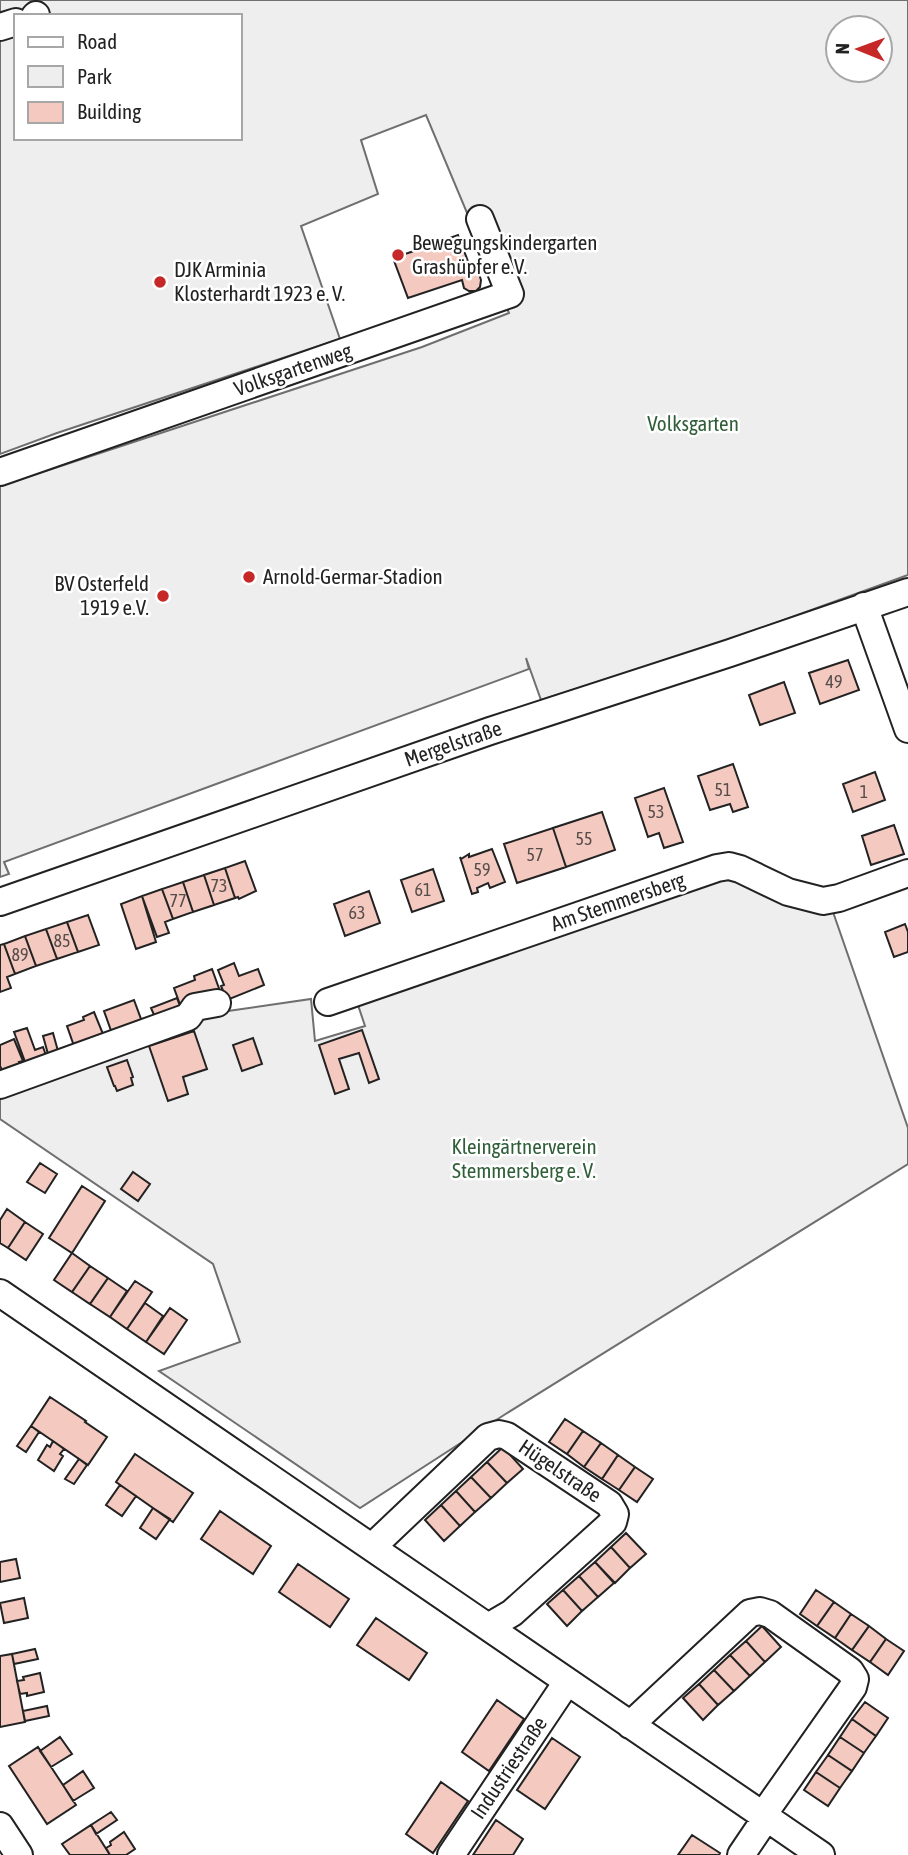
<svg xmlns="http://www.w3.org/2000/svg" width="908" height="1855" viewBox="0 0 908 1855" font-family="'Asap Condensed',sans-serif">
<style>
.green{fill:#eee;stroke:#6f6f6f;stroke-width:2;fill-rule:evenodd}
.building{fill:#f3c9c0;stroke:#222;stroke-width:2}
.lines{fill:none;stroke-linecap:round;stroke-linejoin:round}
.minor-casing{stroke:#222;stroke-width:30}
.minor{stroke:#fff;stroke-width:26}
.poi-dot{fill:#c62828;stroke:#fff;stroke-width:2.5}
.labels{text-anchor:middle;stroke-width:5;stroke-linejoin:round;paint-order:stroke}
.number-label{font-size:18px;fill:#564c4a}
.poi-label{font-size:21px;fill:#222;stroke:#fff;text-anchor:start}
.street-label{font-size:21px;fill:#222;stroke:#fff}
.park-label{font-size:21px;fill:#2f5e38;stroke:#fff}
</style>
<rect width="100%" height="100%" fill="#fff"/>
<!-- green -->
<path class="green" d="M0,0H908V575L717,644L541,700L526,658L529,669L4,862L9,874L0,877V486L422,347L509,313L426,115L361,140L378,194L301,226L340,339L57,433L0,454ZM16,16H240V138H16ZM838,28H880V70H838Z
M721,873L833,912L908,1128V1164L504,1415L360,1508L159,1371L240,1342L213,1264L0,1119V1093L221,1012L311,999L315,1041L365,1026L356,999Z"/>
<!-- building -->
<path class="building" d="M458,235L469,264L475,262L481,280L480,287L476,291H469L464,288L462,280L408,298L393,258L414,251L413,248L437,239L439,242Z
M848,660L859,690L820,704L809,673Z
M784,682L795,713L760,725L749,695Z
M733,764L748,807L733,812L730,804L710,810L698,776Z
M875,772L885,800L853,812L843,784Z
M664,788L683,842L664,848L659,833L648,837L635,798Z
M602,812L615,850L566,867L553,828Z
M894,825L904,854L871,865L862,836Z
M553,828L566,867L517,883L504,844Z
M492,849L505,882L490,888L488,883L477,888L478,892L472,894L460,857L461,859L469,854V857Z
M245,861L256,891L239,899L238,897L235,898L225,868Z
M225,868L235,898L214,905L204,875Z
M433,869L444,901L412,912L401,880Z
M204,875L214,905L193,912L183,882Z
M183,882L193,912L173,919L162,889Z
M162,889L173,919L165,922L169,933L157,937L142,896Z
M369,891L380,923L345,936L334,904Z
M142,896L156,942L136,949L121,904Z
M88,915L99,945L78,952L67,922Z
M67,922L78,952L57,959L46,929Z
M905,924L908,932V952L894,957L885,932Z
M46,929L57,959L36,966L25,936Z
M25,936L36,966L15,974L4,944Z
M4,944L15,974L7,977L11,988L0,992V945Z
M234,963L239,976L258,969L264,985L227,1000L221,986L224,985L218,970Z
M212,969L221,994L182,1010L174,988L195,980L194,976Z
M177,998L183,1014L158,1024L151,1008Z
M134,1000L144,1027L114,1039L104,1011Z
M94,1012L103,1034L74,1046L67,1026L84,1020L83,1017Z
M27,1028L35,1050L43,1047L48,1061L27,1067L14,1032Z
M362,1030L379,1079L369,1083L359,1053L339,1059L349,1089L335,1094L319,1045Z
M194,1031L207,1069L183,1077L188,1094L168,1101L149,1046Z
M53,1033L58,1051L48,1054L43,1036Z
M253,1038L262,1064L242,1071L233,1045Z
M14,1039L23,1061L19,1062L23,1072L6,1078L0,1066V1045Z
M127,1060L133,1077L131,1078L133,1085L117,1091L115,1086H114L107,1067Z
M40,1163L57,1174L45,1193L27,1182Z
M133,1172L150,1184L138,1201L121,1189Z
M82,1186L105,1201L72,1253L49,1238Z
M7,1209L25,1222L8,1248L0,1243V1220Z
M25,1222L43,1234L26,1260L8,1248Z
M72,1253L90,1266L72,1292L54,1280Z
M90,1266L108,1278L90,1304L72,1292Z
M108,1278L127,1291L110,1317L90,1304Z
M135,1281L152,1292L127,1329L110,1317Z
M145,1303L163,1316L146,1342L127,1329Z
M170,1308L187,1320L164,1354L146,1342Z
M50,1397L86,1421L85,1422L107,1437L88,1465L31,1426Z
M565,1419L583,1431L567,1454L549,1442Z
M31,1426L39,1432L26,1452L17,1446Z
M583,1431L601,1443L584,1467L567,1454Z
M53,1441L64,1449L60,1454L63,1456L54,1471L38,1460L47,1445L50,1447Z
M601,1443L618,1455L602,1479L584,1467Z
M503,1447L523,1469L507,1483L487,1462Z
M135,1454L193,1493L173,1522L116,1482Z
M618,1455L635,1467L619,1490L602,1479Z
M79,1459L87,1465L74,1484L65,1479Z
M487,1462L507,1483L491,1498L471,1477Z
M635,1467L653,1479L637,1502L619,1490Z
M471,1477L491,1498L475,1512L456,1491Z
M120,1485L136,1496L122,1516L106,1505Z
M456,1491L475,1512L460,1526L441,1505Z
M441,1505L460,1526L444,1541L425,1520Z
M153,1508L170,1519L156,1539L140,1528Z
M220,1511L271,1546L253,1574L201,1539Z
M626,1533L646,1554L630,1568L611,1547Z
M611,1547L630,1568L615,1583L595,1562Z
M16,1559L20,1578L0,1582V1562Z
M595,1562L614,1583L598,1597L579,1576Z
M298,1564L349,1599L330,1627L279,1592Z
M579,1576L598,1597L582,1611L563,1590Z
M563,1590L582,1611L567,1626L547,1604Z
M816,1590L834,1602L817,1626L800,1614Z
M24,1598L28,1618L4,1623L0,1603Z
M834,1602L851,1614L835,1638L817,1626Z
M851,1614L869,1626L852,1650L835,1638Z
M376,1618L427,1653L409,1680L357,1645Z
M762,1626L781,1647L765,1662L746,1641Z
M869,1626L886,1639L870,1662L852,1650Z
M886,1639L904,1651L888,1675L870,1662Z
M746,1641L765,1662L750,1676L730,1655Z
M35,1649L38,1659L14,1664L12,1654Z
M12,1654L25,1722L0,1727V1656Z
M730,1655L750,1676L734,1691L714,1670Z
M714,1670L734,1691L718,1705L699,1684Z
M40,1673L44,1692L27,1696V1693L20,1694L17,1681L24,1680L23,1677Z
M699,1684L718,1705L703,1720L683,1698Z
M497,1700L524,1719L489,1771L462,1752Z
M865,1702L888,1718L876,1736L852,1719Z
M47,1706L49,1716L25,1721L23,1711Z
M852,1719L876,1736L864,1753L840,1737Z
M60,1737L72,1754L51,1767L40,1751Z
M840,1737L864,1753L852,1771L828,1755Z
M552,1738L580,1757L545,1809L517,1790Z
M38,1747L76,1805L47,1824L9,1766Z
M828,1755L852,1771L840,1788L816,1772Z
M83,1771L94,1788L73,1801L63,1785Z
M816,1772L840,1788L828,1806L804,1790Z
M441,1782L468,1801L433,1853L406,1834Z
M111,1812L117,1820L96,1834L91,1825Z
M496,1820L523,1839L513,1855H473Z
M91,1825L110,1855H70L62,1844Z
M124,1832L135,1849L126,1855H110L106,1848L111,1845L110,1842Z
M692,1835L720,1853L719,1855H678Z"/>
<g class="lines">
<!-- minor casing -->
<g class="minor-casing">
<path id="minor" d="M35,16L36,15
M0,27L16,22
M0,472L510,294L480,219
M864,606L908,729
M0,902L490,731L730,653L908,592
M328,1002L717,868L729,866L740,869L788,892L823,901L839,898L908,873
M0,1085L188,1017L195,1007L217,1003
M0,1293L821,1855
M372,1547L488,1437L499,1434L507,1436L609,1504L615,1514L613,1522L512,1613L488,1627
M630,1725L750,1613L760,1611L770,1614L850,1671L855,1679L853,1687L763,1815
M0,1826L19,1855
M451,1855L567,1682
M741,1855L766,1818"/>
</g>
<!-- minor -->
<use href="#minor" class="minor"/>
</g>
<!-- markers -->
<g class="poi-dot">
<circle cx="398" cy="255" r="7"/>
<circle cx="160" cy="282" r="7"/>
<circle cx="249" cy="577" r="7"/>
<circle cx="163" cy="596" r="7"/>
</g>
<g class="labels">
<!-- number labels -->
<g class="number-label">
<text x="834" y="688">49</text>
<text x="723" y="796">51</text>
<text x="864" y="798">1</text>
<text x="656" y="818">53</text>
<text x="584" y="845">55</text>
<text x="535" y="861">57</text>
<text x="482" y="876">59</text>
<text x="219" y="892">73</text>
<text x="423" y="896">61</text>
<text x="178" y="907">77</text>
<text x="357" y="919">63</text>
<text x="62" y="947">85</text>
<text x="20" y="961">89</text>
</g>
<!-- poi labels -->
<g class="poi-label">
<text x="412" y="250">Bewegungskindergarten<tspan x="412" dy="24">Grashüpfer e.V.</tspan></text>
<text x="174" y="277">DJK Arminia<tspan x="174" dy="24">Klosterhardt 1923 e. V.</tspan></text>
<text x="263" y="584">Arnold-Germar-Stadion</text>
<text x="149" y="591" text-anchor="end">BV Osterfeld<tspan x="149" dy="24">1919 e.V.</tspan></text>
</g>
<!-- street labels -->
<g class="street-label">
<text transform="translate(293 370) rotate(-19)" y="7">Volksgartenweg</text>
<text transform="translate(453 744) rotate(-19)" y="7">Mergelstraße</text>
<text transform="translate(618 902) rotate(-19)" y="7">Am Stemmersberg</text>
<text transform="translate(560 1471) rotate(34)" y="7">Hügelstraße</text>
<text transform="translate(509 1768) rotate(-56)" y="7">Industriestraße</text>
</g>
<!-- park labels -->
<g class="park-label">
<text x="693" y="431">Volksgarten</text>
<text x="524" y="1154">Kleingärtnerverein<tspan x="524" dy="24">Stemmersberg e. V.</tspan></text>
</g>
</g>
<!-- legend -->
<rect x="14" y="14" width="228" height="126" fill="#ffffff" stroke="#a7a7a7" stroke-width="2"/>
<rect x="28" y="37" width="35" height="10" fill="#ffffff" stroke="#a7a7a7" stroke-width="2"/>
<text x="77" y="49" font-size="21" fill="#222222">Road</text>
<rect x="28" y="66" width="35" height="21" fill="#eeeeee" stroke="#a7a7a7" stroke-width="2"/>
<text x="77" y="84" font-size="21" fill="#222222">Park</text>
<rect x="28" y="102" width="35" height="21" fill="#f3c9c0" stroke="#a7a7a7" stroke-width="2"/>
<text x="77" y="119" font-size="21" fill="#222222">Building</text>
<!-- north arrow -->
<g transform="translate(859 49) rotate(271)"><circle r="33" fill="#ffffff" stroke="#a7a7a7" stroke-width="2"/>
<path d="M0-5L12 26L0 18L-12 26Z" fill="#c62828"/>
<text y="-10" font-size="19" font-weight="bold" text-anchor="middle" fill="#222222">N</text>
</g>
</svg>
